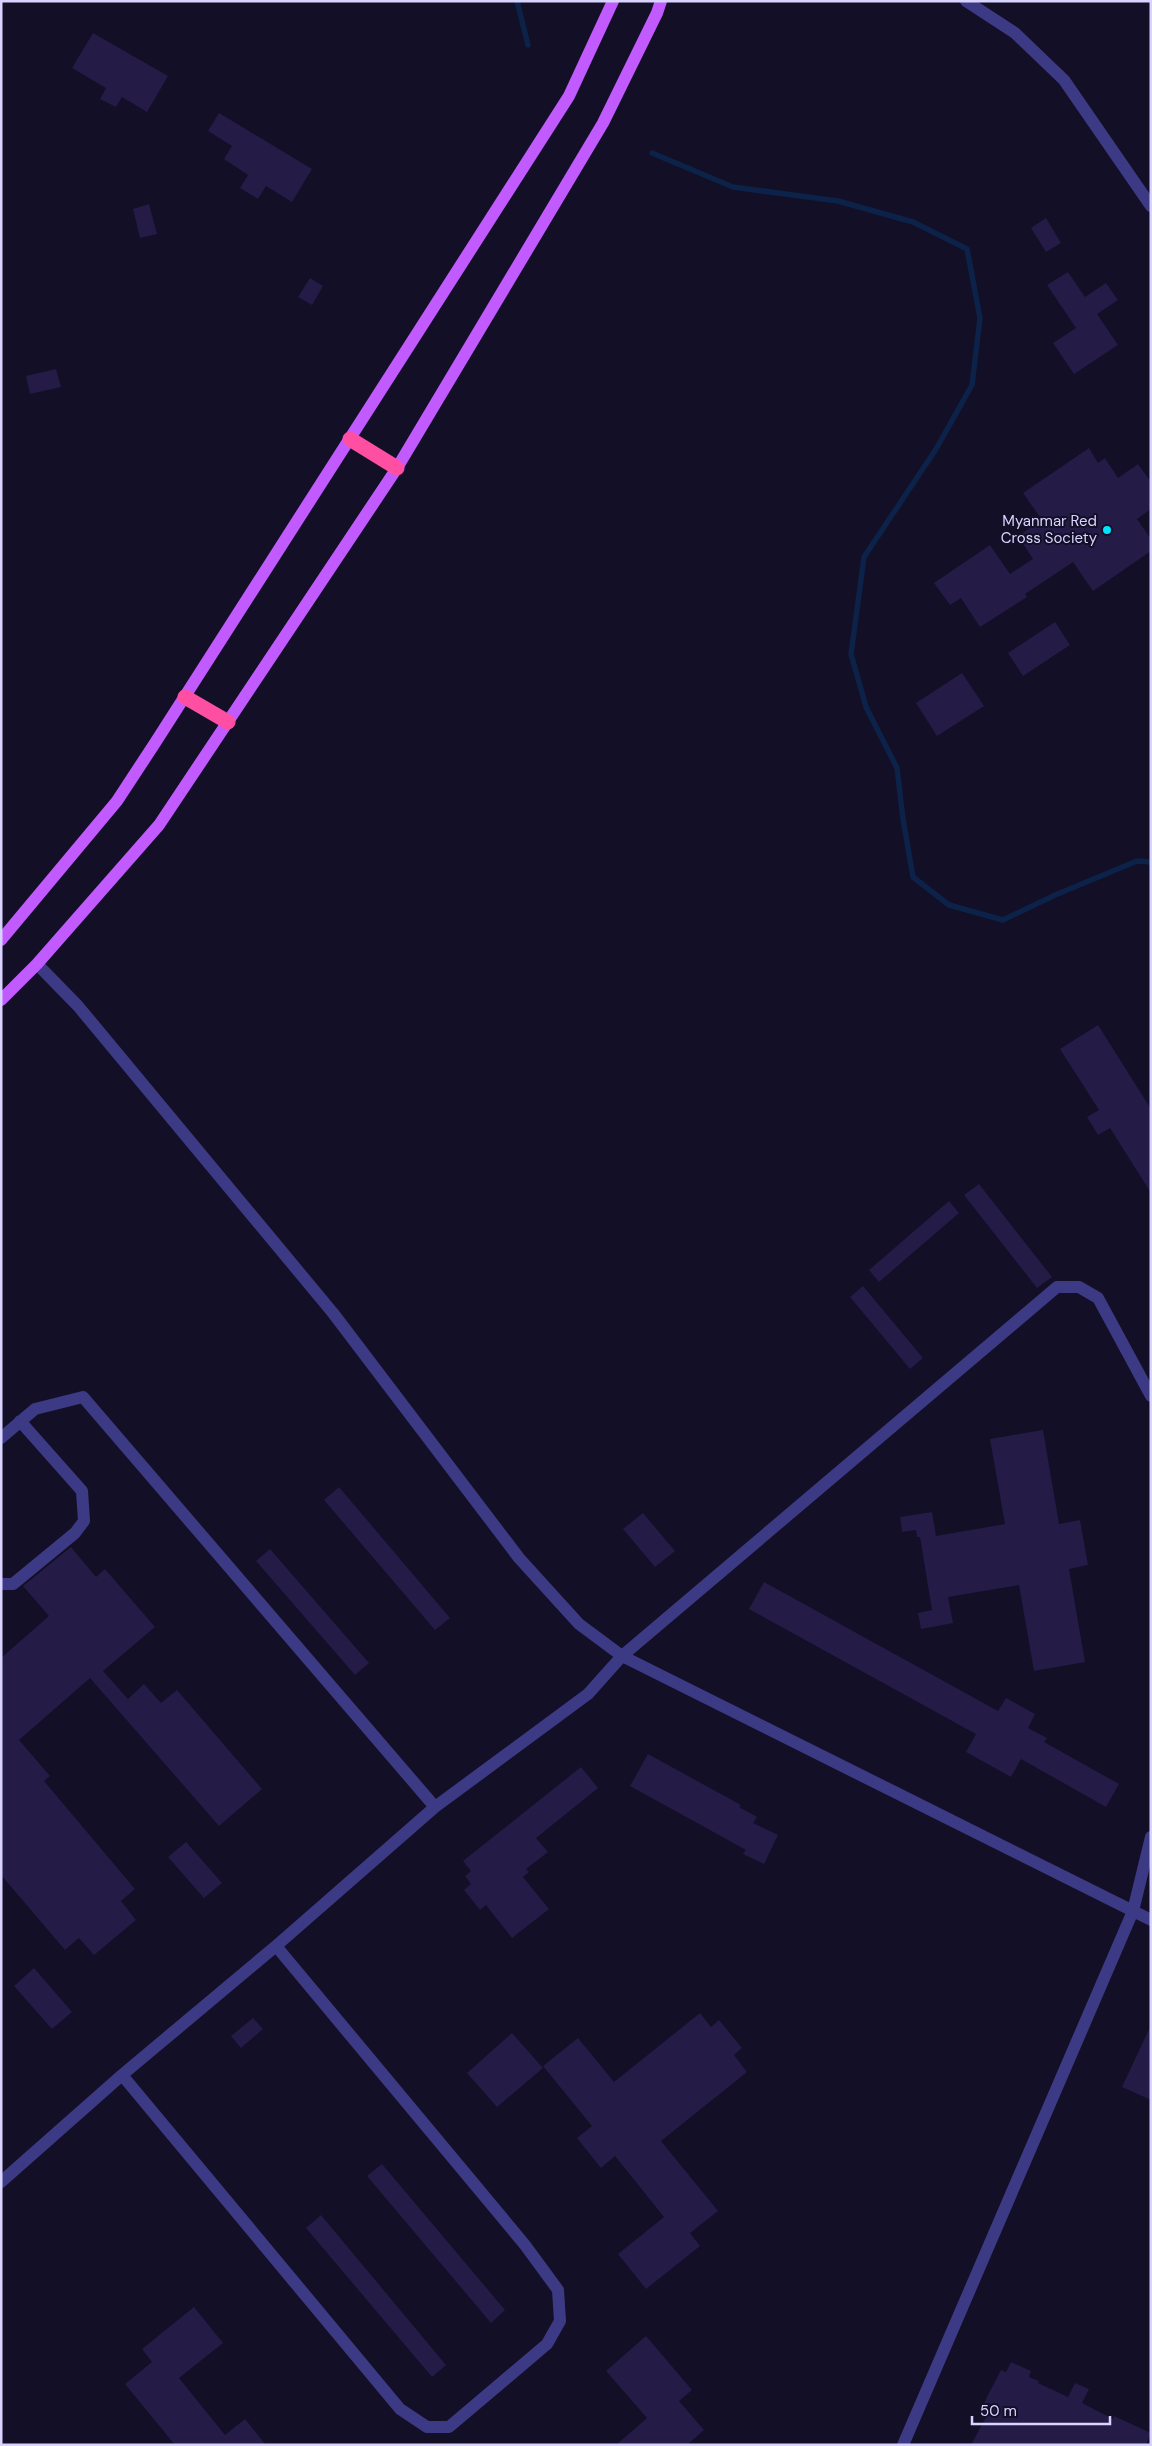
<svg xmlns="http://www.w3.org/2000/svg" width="1152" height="2446" viewBox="0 0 1152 2446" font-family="'DM Sans',sans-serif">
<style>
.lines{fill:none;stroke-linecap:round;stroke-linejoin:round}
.stream{stroke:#0c2248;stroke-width:5.5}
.building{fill:#241b47}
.minor{stroke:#3d3a85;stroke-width:12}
.major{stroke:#c25bff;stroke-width:12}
.highway{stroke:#ff4fa3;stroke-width:15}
.poi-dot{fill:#00e5ff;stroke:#130f26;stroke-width:2}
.labels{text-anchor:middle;stroke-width:4;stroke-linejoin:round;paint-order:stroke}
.poi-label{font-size:15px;fill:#d9d4ff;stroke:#130f26;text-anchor:end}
</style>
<rect width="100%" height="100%" fill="#130f26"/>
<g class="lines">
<!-- stream -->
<path class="stream" d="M517,1L528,45
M652,153L733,187L838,201L913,222L967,249L980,318L972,385L936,449L864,557L851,654L866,707L897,768L903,819L913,877L949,905L1003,920L1055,895L1137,861L1151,862"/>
</g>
<!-- building -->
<path class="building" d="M93,33L168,76L147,112L122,97L116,107L100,99L106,88L72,68Z
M219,113L312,169L292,202L266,186L258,199L240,188L248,175L224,159L232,146L208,131Z
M149,204L157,234L140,238L133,209Z
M1046,218L1061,243L1046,252L1031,228Z
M1068,272L1085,297L1106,283L1118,300L1097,314L1118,345L1074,374L1053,343L1076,328L1047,285Z
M310,278L323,286L312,305L298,297Z
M56,369L61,387L30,394L26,376Z
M1089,448L1098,463L1105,458L1118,478L1138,464L1151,482V509L1137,519L1151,539V551L1093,591L1073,562L1025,594L1027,597L980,627L961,598L950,605L934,583L990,545L1010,574L1033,559L1018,536L1042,520L1023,493Z
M1055,622L1070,645L1023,676L1008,653Z
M962,673L984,706L937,736L916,703Z
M1098,1025L1151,1109V1193L1110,1128L1098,1135L1087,1117L1099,1110L1060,1049Z
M979,1184L1052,1277L1037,1288L964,1195Z
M949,1201L959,1213L879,1282L869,1270Z
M863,1286L923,1358L910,1369L850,1297Z
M1043,1430L1059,1524L1080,1520L1088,1565L1069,1569L1085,1662L1034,1671L1019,1585L948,1597L953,1623L921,1629L918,1613L932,1610L920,1537H917L916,1530L902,1532L900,1517L932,1512L936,1536L1005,1524L990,1439Z
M339,1487L450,1618L435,1630L324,1500Z
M643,1513L675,1551L655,1567L623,1529Z
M71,1547L96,1577L105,1569L155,1627L103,1671L128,1699L144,1684L161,1703L177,1690L262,1789L219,1826L90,1678L19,1740L50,1776L44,1781L135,1889L121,1901L136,1920L94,1955L79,1938L65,1950L1,1875V1658L49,1616L23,1586Z
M270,1549L369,1663L355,1675L256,1561Z
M764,1582L998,1711L1006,1698L1035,1714L1028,1728L1047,1738L1044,1742L1119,1784L1106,1807L1021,1759L1011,1777L966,1752L976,1734L974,1733L749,1609Z
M648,1754L741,1805L739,1807L757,1817L753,1823L778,1835L764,1864L743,1854L746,1850L630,1786Z
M581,1767L598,1788L536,1838L548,1852L526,1869L529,1872L523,1877L549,1909L512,1938L486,1905L480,1910L464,1890L471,1884L465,1876L471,1871L463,1861Z
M186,1842L222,1883L204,1898L168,1857Z
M34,1968L72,2012L52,2029L14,1986Z
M700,2013L711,2027L719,2020L742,2048L734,2055L747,2072L661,2141L718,2211L690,2233L700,2246L646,2289L618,2254L664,2217L615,2156L601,2168L577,2138L592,2126L543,2066L578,2038L614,2082Z
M253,2018L263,2029L241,2048L231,2036Z
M1151,2025V2100L1122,2087Z
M512,2033L543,2068L497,2107L467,2073Z
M382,2164L505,2310L491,2323L367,2176Z
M321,2215L446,2365L432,2377L306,2228Z
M194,2307L223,2343L179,2378L225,2435L245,2419L266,2445H175L125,2384L152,2362L142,2349Z
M646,2336L692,2390L679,2401L704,2430L687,2445H616L647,2418L606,2371Z
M1011,2362L1031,2371L1029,2377L1039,2381L1038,2383L1068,2397L1075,2383L1089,2389L1082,2403L1113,2419L1114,2416L1151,2433L1146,2445H971L987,2415L980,2412L988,2395L1001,2370L1006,2372Z"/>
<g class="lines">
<!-- minor -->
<path class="minor" d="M966,1L1015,33L1064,80L1151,206
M37,964L78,1006L333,1313L519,1558L579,1624L622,1656L1151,1920
M1,1438L35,1409L83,1397L435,1807
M1,1584H13L75,1533L84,1521L82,1491L20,1421
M122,2075L400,2409L427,2427H449L547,2344L560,2321L558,2290L525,2245L276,1946
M1,2182L122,2075L276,1946L435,1807L588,1694L622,1656L1057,1287H1079L1098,1298L1151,1396
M903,2445L1133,1911L1151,1837"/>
<!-- major -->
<path class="major" d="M1,940L117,801L155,743L569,96L613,1
M1,1000L37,964L159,825L397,468L603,123L657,13L661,1"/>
<!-- highway -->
<path class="highway" d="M350,439L397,468
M185,697L228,722"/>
</g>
<!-- markers -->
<circle class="poi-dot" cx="1107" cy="530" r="5"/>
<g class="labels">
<!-- poi labels -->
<g class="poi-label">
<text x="1097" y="526">Myanmar Red<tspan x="1097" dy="17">Cross Society</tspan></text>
</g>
</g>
<!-- border -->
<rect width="1152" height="2446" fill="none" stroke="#d9d4ff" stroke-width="5"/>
<!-- scale -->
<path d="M972 2416v8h138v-8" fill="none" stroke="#d9d4ff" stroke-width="2.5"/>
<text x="980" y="2416" font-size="15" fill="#d9d4ff" stroke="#130f26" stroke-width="4" paint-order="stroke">50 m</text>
</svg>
